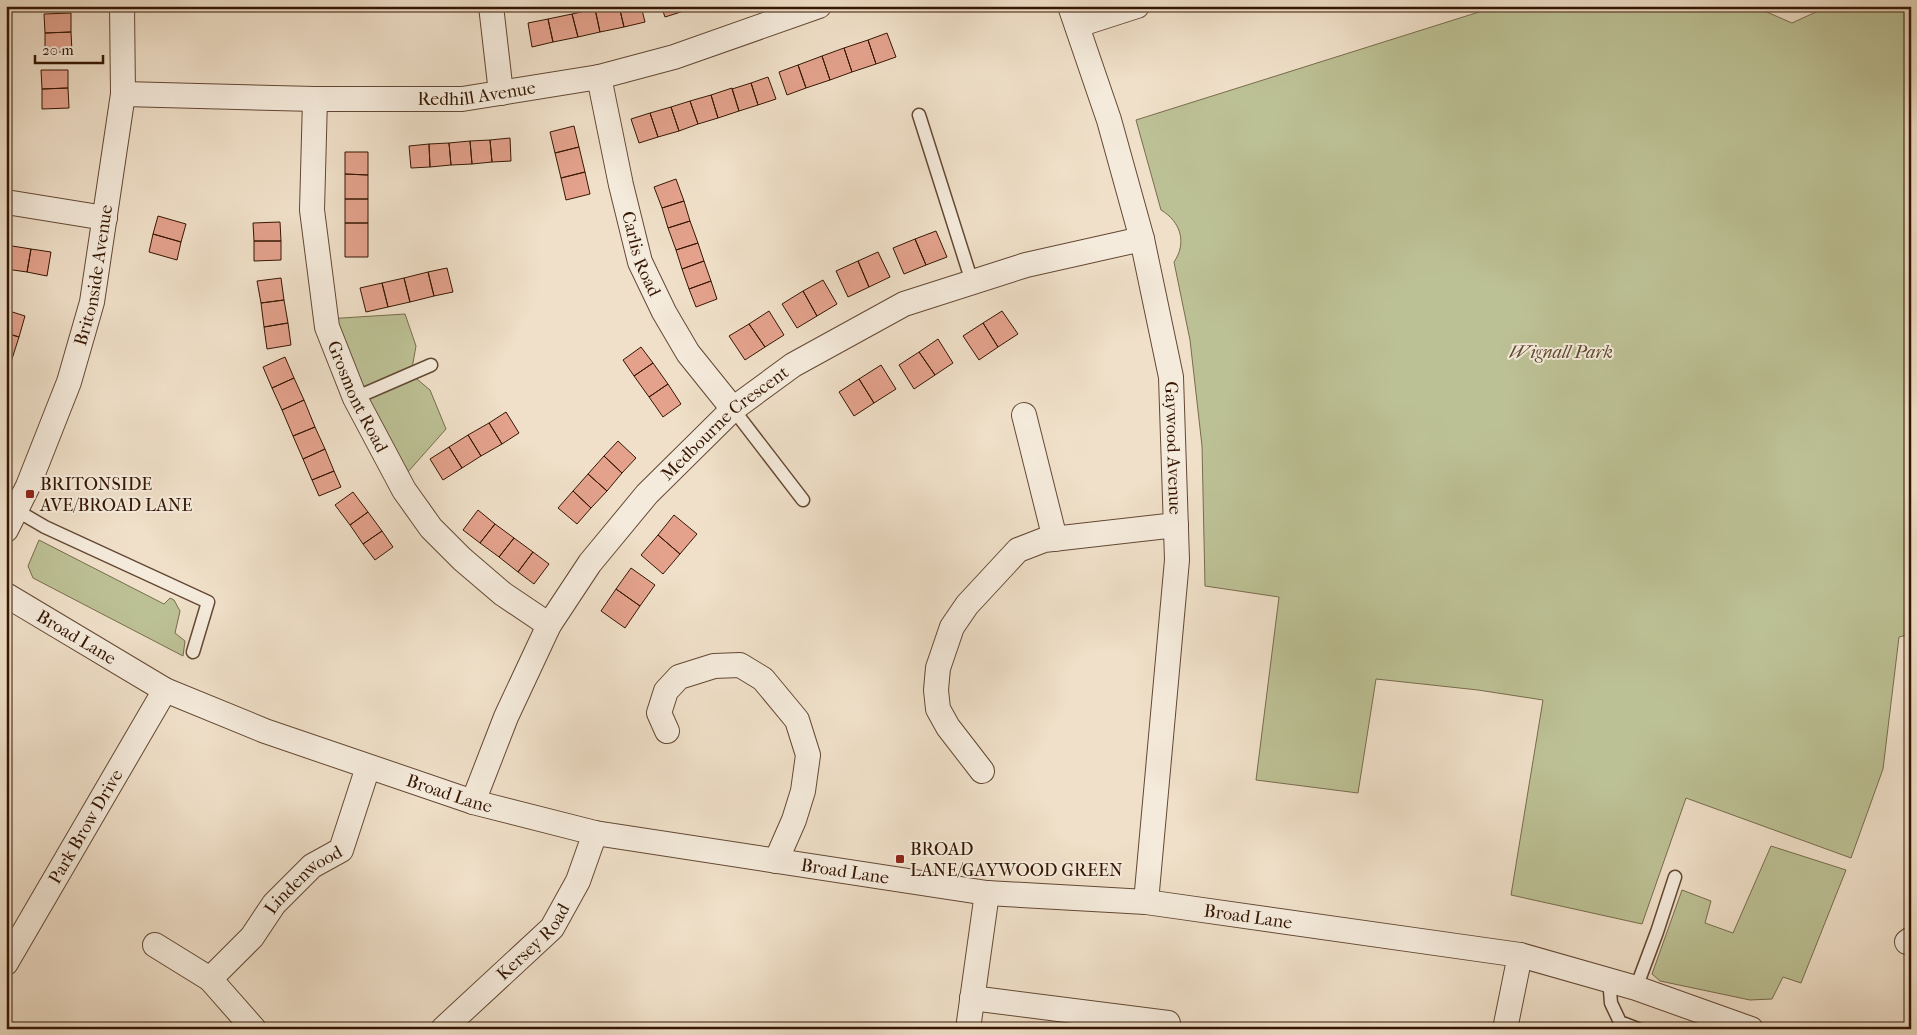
<svg xmlns="http://www.w3.org/2000/svg" width="1917" height="1035" viewBox="0 0 1917 1035" font-family="'IM FELL French Canon',serif">
<style>
.green{fill:#bcc195;stroke:#786c4c}
.building{fill:#e4a28d;stroke:#351602}
.lines{fill:none;stroke-linecap:round;stroke-linejoin:round}
.service-casing{stroke:#644834;stroke-width:15}
.minor-casing{stroke:#644834;stroke-width:26}
.service{stroke:#f5ebdc;stroke-width:12}
.minor{stroke:#f5ebdc;stroke-width:24}
.poi-dot{fill:#8f2418;stroke:#f5ebdc;stroke-width:2}
.labels{text-anchor:middle;stroke-width:4;stroke-linejoin:round;paint-order:stroke}
.street-label{font-size:18px;fill:#351602;stroke:#f5ebdc}
.park-label{font-size:18px;font-style:italic;fill:#5e492e;stroke:#f5ebdc}
.poi-label{font-size:18px;fill:#351602;stroke:#f5ebdc;text-anchor:start}
</style>
<rect width="100%" height="100%" fill="#f0e0c9"/>
<filter id="stains"><feTurbulence type="fractalNoise" baseFrequency=".004" numOctaves="4"/><feColorMatrix values="0 0 0 0 .2 0 0 0 0 .09 0 0 0 0 .02 0 0 0 .5 -.17"/></filter>
<radialGradient id="worn" r=".72"><stop offset=".6" stop-color="#630" stop-opacity="0"/><stop offset="1" stop-color="#630" stop-opacity=".3"/></radialGradient>
<!-- green -->
<path class="green" d="M1498,6H1753L1792,23L1829,6H1911V634L1899,637L1883,769L1851,858L1686,798L1642,924L1511,895L1543,700L1478,690L1376,679L1358,793L1256,780L1279,597L1205,586L1202,446L1190,340L1174,262C1187,243 1181,222 1161,210L1136,120Z
M405,314L416,346L411,374L430,390L446,429L399,482L326,319Z
M39,540L164,604L170,598L174,600L180,611L175,633L185,641L183,656L33,578L28,566Z
M1771,846L1846,870L1801,983L1783,977L1772,999L1750,1000L1660,981L1652,974L1682,890L1711,901L1705,923L1733,933Z"/>
<!-- building -->
<path class="building" d="M607,6H619L624,27L600,32L595,9Z
M619,6H641L645,22L624,27Z
M661,6H683L684,11L665,17Z
M683,6H697L684,11Z
M595,9L600,32L578,37L572,14Z
M71,13V32L45,33L44,14Z
M572,14L578,37L553,42L548,19Z
M548,19L553,42L532,47L528,23Z
M71,32L72,52H45V33Z
M887,33L896,57L876,64L868,40Z
M868,40L876,64L852,72L844,48Z
M844,48L852,72L830,80L822,56Z
M822,56L830,80L806,88L798,65Z
M798,65L806,88L787,95L779,72Z
M41,70H68V88L42,89Z
M768,77L776,99L758,105L751,83Z
M751,83L758,105L739,111L732,89Z
M68,88L69,108L42,109V89Z
M732,88L739,111L718,118L711,95Z
M711,95L718,118L698,124L690,101Z
M690,101L698,124L679,131L671,107Z
M671,107L679,131L658,137L650,113Z
M650,113L658,137L639,143L631,119Z
M574,126L579,147L555,153L550,132Z
M510,138L511,161L492,162L490,140Z
M490,140L492,162L472,164L470,141Z
M470,141L472,164L451,165L449,143Z
M449,143L451,165L430,167L429,144Z
M429,144L430,167L411,168L409,146Z
M579,147L585,172L561,178L555,153Z
M345,152H368V175L345,174Z
M585,172L590,194L566,200L561,178Z
M345,174L368,175V199H345Z
M676,179L684,201L662,208L654,187Z
M345,199H368V223H345Z
M684,201L690,221L668,228L662,208Z
M158,216L186,224L181,242L153,234Z
M690,221L698,243L676,250L668,228Z
M280,222L281,241H254L253,223Z
M345,223H368V257H345Z
M936,231L947,257L926,265L915,239Z
M153,234L181,242L177,260L149,252Z
M915,239L926,265L904,274L893,248Z
M254,241H281V260L254,261Z
M698,243L704,261L682,269L676,250Z
M6,245L31,249L27,272L6,269Z
M31,249L51,252L47,276L27,272Z
M878,252L890,277L869,287L858,261Z
M704,261L711,281L689,289L682,269Z
M858,261L869,287L848,297L836,271Z
M447,268L453,292L434,296L428,272Z
M428,272L434,296L410,302L404,278Z
M281,278L284,300L261,303L257,281Z
M404,278L410,302L388,307L382,283Z
M823,280L837,304L817,316L803,291Z
M711,281L717,299L696,307L689,289Z
M382,283L388,307L366,312L360,288Z
M803,291L817,316L797,328L782,304Z
M284,300L288,323L264,327L261,303Z
M6,310L25,316L19,337L6,333Z
M769,311L784,335L765,347L749,324Z
M1002,311L1018,334L998,347L983,323Z
M288,323L291,345L267,349L264,327Z
M983,323L998,347L979,360L963,336Z
M749,324L765,347L745,360L729,336Z
M6,333L19,337L11,362L6,361Z
M938,339L953,363L935,375L919,352Z
M641,347L653,363L634,376L623,360Z
M919,352L935,375L914,389L899,365Z
M285,357L294,378L272,388L263,367Z
M6,361L11,362L6,379Z
M653,363L668,384L649,397L634,376Z
M881,365L896,389L874,403L859,379Z
M294,378L304,400L282,410L272,388Z
M859,379L874,403L854,416L839,392Z
M668,384L681,404L663,417L649,397Z
M304,400L315,427L293,436L282,410Z
M506,412L519,433L502,444L489,423Z
M489,423L502,444L481,456L468,435Z
M315,427L325,449L303,459L293,436Z
M468,435L481,456L462,468L449,447Z
M618,441L636,458L622,473L604,456Z
M449,447L462,468L443,480L430,459Z
M325,449L334,471L312,480L303,459Z
M604,456L622,473L607,491L588,474Z
M334,471L341,487L319,496L312,480Z
M588,474L607,491L591,508L573,491Z
M573,491L591,508L577,524L558,508Z
M353,492L368,512L350,525L335,505Z
M478,510L495,524L480,543L463,530Z
M368,512L382,531L363,544L350,525Z
M674,515L697,534L680,554L658,535Z
M495,524L514,538L499,557L480,543Z
M382,531L393,547L375,560L363,544Z
M658,535L680,554L663,574L641,555Z
M514,538L533,552L518,572L499,557Z
M533,552L549,564L534,584L518,572Z
M631,568L655,585L640,606L616,589Z
M616,589L640,606L625,628L601,611Z"/>
<g class="lines">
<!-- service casing -->
<g class="service-casing">
<path id="service" d="M919,115L972,282
M355,398L431,365
M733,409L803,500
M16,510L45,527L208,602L193,652
M1609,979L1611,1003L1620,1022L1638,1029
M1636,988L1657,932L1675,877"/>
</g>
<!-- minor casing -->
<g class="minor-casing">
<g id="minor">
<path d="M491,6L501,93"/>
<path id="s1" d="M1070,6L1109,120L1142,239L1171,377L1177,560L1146,902"/>
<path d="M1078,25L1137,6"/>
<path id="s2" d="M599,77L621,185L640,262L664,312L688,353L733,409"/>
<path id="s3" d="M123,94L315,99H462L599,77L674,57L819,6"/>
<path id="s4" d="M315,99L312,210L327,327L355,398L404,490L431,528L462,559L503,594L549,625"/>
<path d="M6,202L105,218"/>
<path d="M1024,415L1055,539"/>
<path id="s5" d="M6,530L28,486L69,382L92,302L123,94L122,6"/>
<path id="s6" d="M6,595L165,690L265,731L473,802L595,833L987,893L1146,902L1520,955L1636,988L1751,1029"/>
<path d="M667,731L659,713L666,691L679,677L714,666L740,665L763,679L797,720L808,755L803,791L794,820L776,861"/>
<path d="M982,771L948,727L938,709L936,690L938,668L952,627L967,605L1018,550L1044,540L1176,525"/>
<path id="s7" d="M473,802L506,717L549,625L590,563L647,494L733,409L793,365L904,304L1026,265L1142,239"/>
<path d="M1907,942L1911,939"/>
<path d="M155,945L210,979"/>
<path id="s8" d="M6,963L165,690"/>
<path d="M972,998L1168,1023"/>
<path id="s9" d="M254,1029L210,979L252,937L274,904L312,866L341,850L368,767"/>
<path id="s10" d="M443,1029L552,928L578,881L595,833"/>
<path d="M968,1029L987,893"/>
<path d="M1505,1029L1520,955"/>
</g>
</g>
<!-- service -->
<use href="#service" class="service"/>
<!-- minor -->
<use href="#minor" class="minor"/>
</g>
<!-- markers -->
<g class="poi-dot">
<rect x="25" y="489" width="10" height="10" rx="2.5"/>
<rect x="895" y="854" width="10" height="10" rx="2.5"/>
</g>
<g class="labels">
<!-- street labels -->
<g class="street-label">
<text dy="6" stroke="none"><textPath href="#s3" startOffset="354">Redhill Avenue</textPath></text>
<text dy="6" stroke="none"><textPath href="#s2" startOffset="182">Carlis Road</textPath></text>
<text dy="6" stroke="none"><textPath href="#s5" startOffset="271">Britonside Avenue</textPath></text>
<text dy="6" stroke="none"><textPath href="#s4" startOffset="305">Grosmont Road</textPath></text>
<text dy="6" stroke="none"><textPath href="#s7" startOffset="462">Medbourne Crescent</textPath></text>
<text dy="6" stroke="none"><textPath href="#s1" startOffset="456">Gaywood Avenue</textPath></text>
<text dy="6" stroke="none"><textPath href="#s6" startOffset="82">Broad Lane</textPath></text>
<text dy="6" stroke="none"><textPath href="#s6" startOffset="488">Broad Lane</textPath></text>
<text dy="6" stroke="none"><textPath href="#s8" startOffset="158">Park Brow Drive</textPath></text>
<text dy="6" stroke="none"><textPath href="#s6" startOffset="892">Broad Lane</textPath></text>
<text dy="6" stroke="none"><textPath href="#s9" startOffset="204">Lindenwood</textPath></text>
<text dy="6" stroke="none"><textPath href="#s6" startOffset="1298">Broad Lane</textPath></text>
<text dy="6" stroke="none"><textPath href="#s10" startOffset="126">Kersey Road</textPath></text>
</g>
<!-- park labels -->
<g class="park-label">
<text x="1561" y="358">Wignall Park</text>
</g>
<!-- poi labels -->
<g class="poi-label">
<text x="40" y="490">BRITONSIDE<tspan x="40" dy="21">AVE/BROAD LANE</tspan></text>
<text x="910" y="855">BROAD<tspan x="910" dy="21">LANE/GAYWOOD GREEN</tspan></text>
</g>
</g>
<!-- margin -->
<rect width="1917" height="1035" fill="none" stroke="#f0e0c9" stroke-width="25"/>
<rect x="8" y="8" width="1902" height="1020" fill="none" stroke="#351602" stroke-width="2.5"/>
<rect x="12" y="12" width="1892" height="1010" fill="none" stroke="#351602"/>
<!-- scale -->
<path d="M35 55v8h68v-8" fill="none" stroke="#351602" stroke-width="2.5"/>
<text x="42" y="55" font-size="15" fill="#351602" stroke="#f5ebdc" stroke-width="4" paint-order="stroke">20 m</text>
<rect width="100%" height="100%" filter="url(#stains)"/>
<rect width="100%" height="100%" fill="url(#worn)"/>
</svg>
